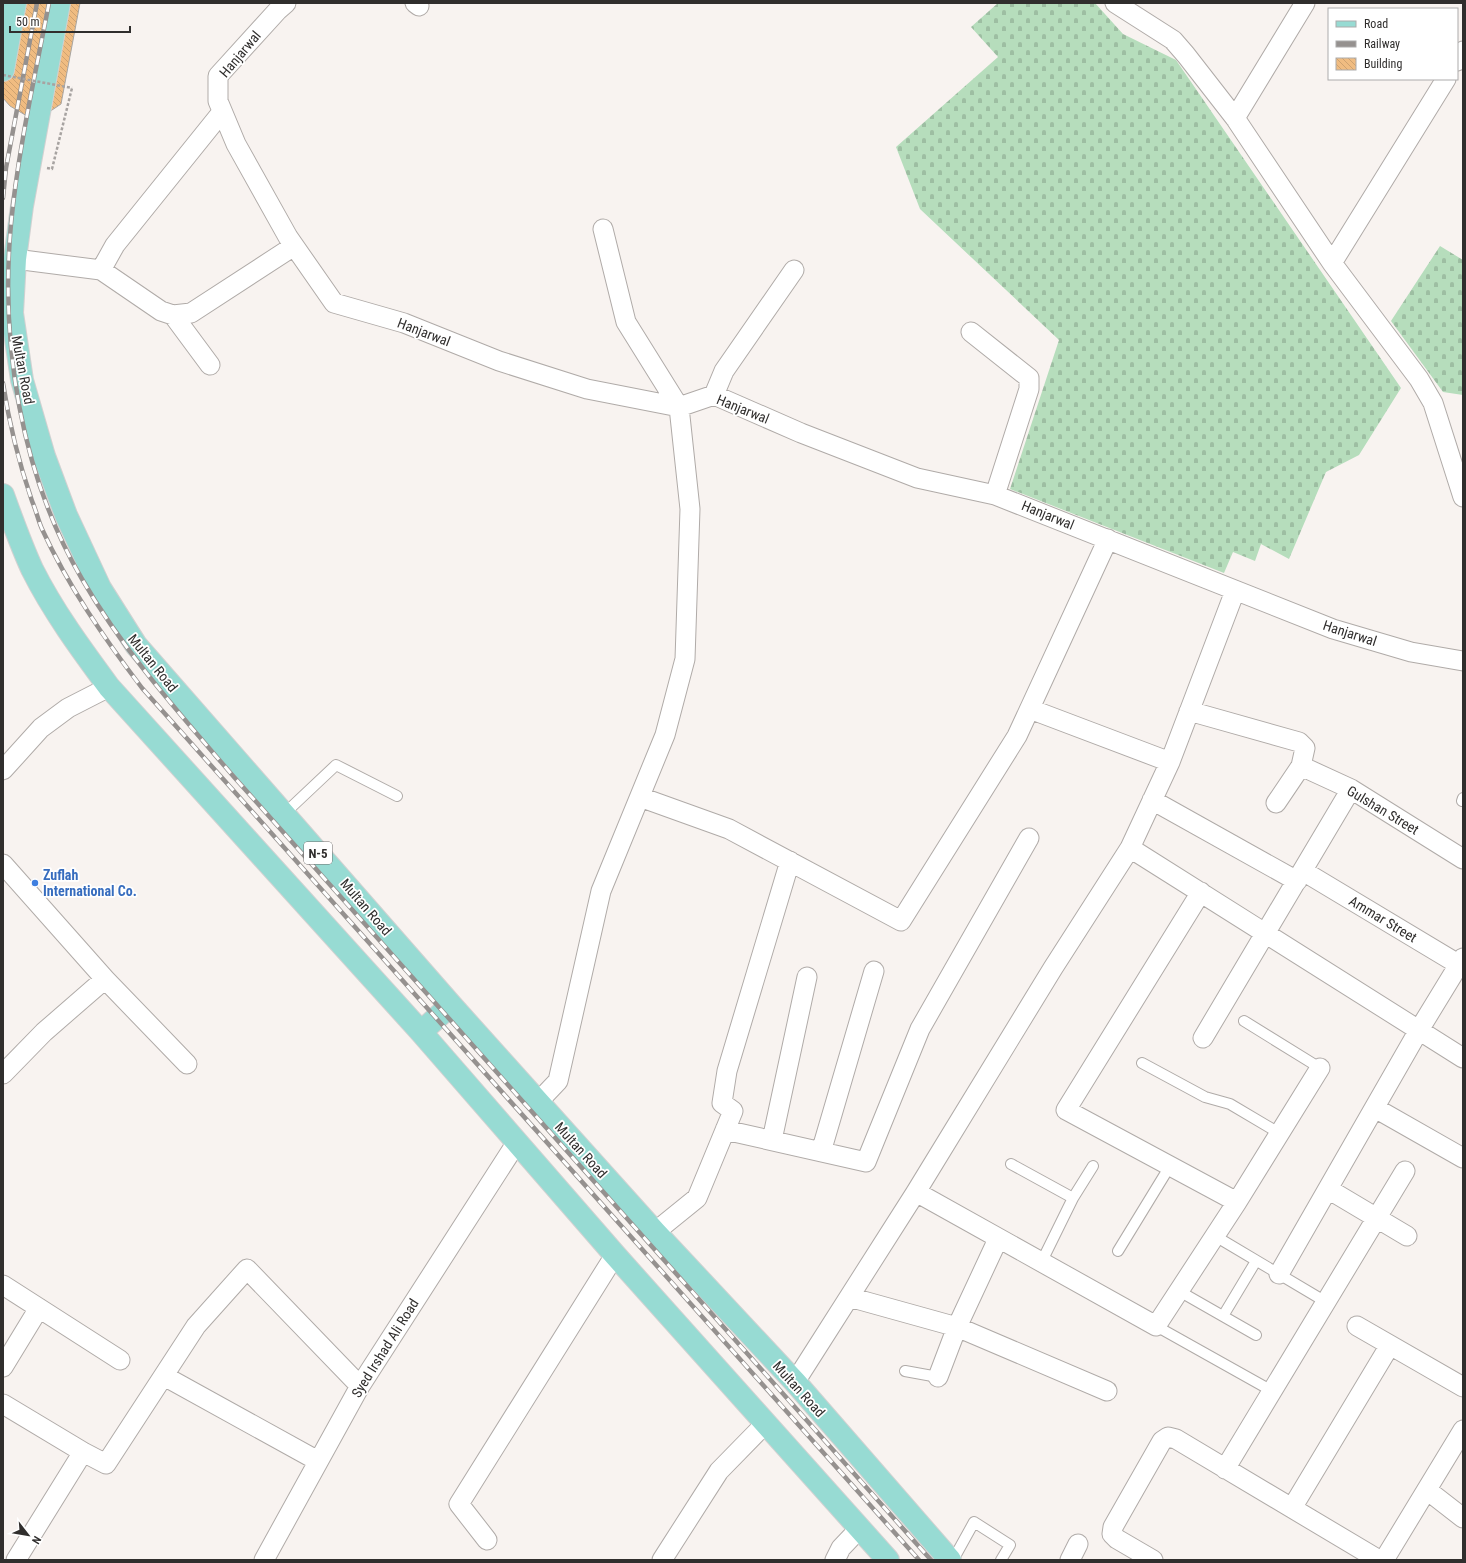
<svg xmlns="http://www.w3.org/2000/svg" width="1466" height="1563" viewBox="0 0 1466 1563" font-family="'Roboto Condensed',sans-serif">
<style>
.cemetery{fill:url(#cemetery-stones)}
.building{fill:url(#building-back-hatch);stroke:#a8a5a1}
.lines{fill:none;stroke-linecap:round;stroke-linejoin:round}
.service-casing{stroke:#b0aba8;stroke-width:12}
.minor-casing{stroke:#b0aba8;stroke-width:21}
.primary-casing{stroke:#d1d1d1;stroke-width:24}
.path{stroke:#a7a3a1;stroke-width:2.5;stroke-dasharray:3 2;stroke-linecap:butt}
.service{stroke:#fff;stroke-width:10}
.minor{stroke:#fff;stroke-width:19}
.primary{stroke:#97dbd3;stroke-width:22}
.rail-casing{stroke:#95918f;stroke-width:4.5}
.rail{stroke:#fff;stroke-width:3;stroke-dasharray:9;stroke-linecap:butt}
.path-bridge{stroke:#a7a3a1;stroke-width:2.5;stroke-dasharray:3 2;stroke-linecap:butt}
.shop-dot{fill:#3f7fe0;stroke:#fff;stroke-width:1.5}
.labels{text-anchor:middle;stroke-width:3.5;stroke-linejoin:round;paint-order:stroke}
.shield{fill:#fff;stroke:#6e6d6c;stroke-width:1}
.shield-label{font-size:13px;font-weight:bold;fill:#302e2d}
.street-label{font-size:14px;fill:#302e2d;stroke:#fff}
.shop-label{font-size:14px;font-weight:bold;fill:#366cbe;stroke:#fff;text-anchor:start}
</style>
<defs>
<pattern id="cemetery-stones" width="16" height="16" patternUnits="userSpaceOnUse"><rect width="16" height="16" fill="#b6ddbc"/><path d="M2 7V4a2 2 0 0 1 4 0v3zM10 15v-3a2 2 0 0 1 4 0v3z" fill="#9dbea2"/></pattern>
<pattern id="building-back-hatch" width="6" height="6" patternUnits="userSpaceOnUse"><rect width="6" height="6" fill="#f0bc81"/><path d="M-1 5l2 2M0 0l6 6M5-1l2 2" fill="none" stroke="#cea270"/></pattern>
</defs>
<rect width="100%" height="100%" fill="#f8f3f0"/>
<!-- cemetery -->
<path class="cemetery" d="M998,3H1095L1123,34L1176,60L1401,388L1359,455L1326,472L1289,559L1261,544L1255,561L1233,552L1224,573L1010,489L1059,340L920,209L896,147L998,57L971,27Z
M1440,246L1463,260V395L1443,392L1391,321Z"/>
<!-- building -->
<path class="building" d="M11,3H80L61,104L49,112L35,117L27,116L10,106L3,98V47Z"/>
<g class="lines">
<!-- service casing -->
<g class="service-casing">
<path id="service" d="M1462,801L1463,798
M284,814L336,765L397,796
M1244,1021L1320,1068
M1142,1063L1205,1097L1230,1104L1279,1133
M1011,1164L1073,1198
M1215,1236L1326,1302
M1118,1251L1170,1166
M1041,1263L1073,1198L1093,1166
M1179,1291L1256,1335
M1223,1316L1256,1261
M1156,1326L1272,1391
M905,1371L938,1377
M953,1560L974,1522L1010,1545L1001,1560"/>
</g>
<!-- minor casing -->
<g class="minor-casing">
<path id="minor" d="M286,3L278,10L218,76V101L236,144L288,237L334,303L404,323L499,361L587,389L679,407L714,395L801,433L917,478L995,495L1333,629L1411,652L1463,661
M415,3L419,6
M1115,3L1173,40L1186,55L1235,118L1332,263
M1457,61L1463,51
M1446,79L1332,263L1419,379L1433,403L1463,497
M1235,118L1305,3
M15,259L101,270L115,245L222,112
M101,270L161,311L173,315L191,313L294,246
M173,315L210,365
M971,332L1029,378V389L995,495
M714,395L724,371L794,270
M1030,709L1170,762
M1189,711L1299,742L1305,748L1301,766L1276,803
M1301,766L1351,789L1463,859
M3,770L41,728L68,708L109,687
M640,797L729,829L901,921L1017,736L1108,539
M1152,800L1297,881
M1130,848L1463,1058
M3,864L105,979L187,1064
M1303,871L1463,967
M1201,892L1066,1110L1237,1202
M1203,1038L1351,789
M3,1074L44,1032L105,979
M538,1102L558,1081L601,891L665,735L685,659L690,509L679,407L626,322L603,229
M1375,1108L1463,1158
M725,1130L866,1162L920,1029L1029,838
M772,1140L807,977
M821,1152L874,971
M1328,1189L1407,1236
M916,1192L1156,1326L1237,1202L1320,1068
M655,1232L697,1198L733,1111L722,1103L727,1071L790,861
M1279,1274L1419,1030L1463,958
M3,1285L120,1360
M849,1297L957,1327L1107,1391
M1357,1326L1463,1387
M3,1367L39,1308
M164,1376L318,1461
M938,1377L957,1327L998,1239
M795,1382L916,1192L1053,968L1130,848L1170,762L1235,591
M3,1404L83,1452L106,1464L196,1326L247,1269L360,1386
M1225,1469L1405,1171
M1427,1490L1463,1518
M1292,1508L1390,1345
M487,1540L459,1504L615,1255
M16,1560L83,1452
M264,1560L360,1386L517,1142
M662,1560L719,1471L766,1423
M835,1560L841,1548L860,1528
M1070,1560L1078,1544
M1153,1560L1117,1539L1112,1534L1113,1527L1162,1441L1168,1437L1176,1439L1379,1560
M1384,1560L1463,1430"/>
</g>
<!-- primary casing -->
<g class="primary-casing">
<path id="primary" d="M59,3L22,206L15,259L12,313L22,380L44,456L66,515L100,588L136,645L451,1005L655,1232L795,1382L950,1560
M3,70L15,3
M3,495C12,520 21,545 32,569C53,611 81,649 109,687L421,1032L615,1255L888,1560
M421,1032L451,1005"/>
</g>
<!-- path -->
<path class="path" d="M47,168L52,169L72,88"/>
<!-- service -->
<use href="#service" class="service"/>
<!-- minor -->
<use href="#minor" class="minor"/>
<!-- primary -->
<use href="#primary" class="primary"/>
<!-- rail casing -->
<g class="rail-casing">
<path id="rail" d="M49,3C35,76 18,150 11,224C0,344 21,475 82,579C124,652 179,713 234,777L931,1560
M3,198L6,168L37,3
M3,383C9,423 19,463 32,501C36,510 38,520 42,529C68,586 104,638 142,688L919,1560"/>
</g>
<!-- rail -->
<use href="#rail" class="rail"/>
<!-- path-bridge -->
<path class="path-bridge" d="M3,75L72,88"/>
</g>
<!-- markers -->
<circle class="shop-dot" cx="35" cy="883" r="4"/>
<g class="labels">
<!-- shield labels -->
<rect class="shield" x="304" y="842" width="28" height="22" rx="3"/>
<g class="shield-label">
<text x="318" y="858">N-5</text>
</g>
<!-- street labels -->
<g class="street-label">
<text transform="translate(240 54) rotate(-50)" y="5">Hanjarwal</text>
<text transform="translate(424 332) rotate(21)" y="5">Hanjarwal</text>
<text transform="translate(23 370) rotate(79)" y="5">Multan Road</text>
<text transform="translate(743 409) rotate(22)" y="5">Hanjarwal</text>
<text transform="translate(1048 515) rotate(22)" y="5">Hanjarwal</text>
<text transform="translate(1350 633) rotate(18)" y="5">Hanjarwal</text>
<text transform="translate(153 663) rotate(51)" y="5">Multan Road</text>
<text transform="translate(1383 810) rotate(31)" y="5">Gulshan Street</text>
<text transform="translate(366 907) rotate(49)" y="5">Multan Road</text>
<text transform="translate(1383 919) rotate(31)" y="5">Ammar Street</text>
<text transform="translate(581 1150) rotate(48)" y="5">Multan Road</text>
<text transform="translate(385 1348) rotate(-58)" y="5">Syed Irshad Ali Road</text>
<text transform="translate(799 1389) rotate(48)" y="5">Multan Road</text>
</g>
<!-- shop labels -->
<g class="shop-label">
<text x="43" y="880">Zuflah<tspan x="43" dy="16">International Co.</tspan></text>
</g>
</g>
<!-- border -->
<rect width="1466" height="1563" fill="none" stroke="#302e2d" stroke-width="8"/>
<!-- legend -->
<rect x="1328" y="8" width="130" height="72" fill="#ffffff" stroke="#acabab"/>
<rect x="1336" y="21" width="20" height="6" fill="#97dbd3" stroke="#acabab"/>
<text x="1364" y="28" font-size="12" fill="#302e2d">Road</text>
<rect x="1336" y="41" width="20" height="6" fill="#95918f" stroke="#acabab"/>
<text x="1364" y="48" font-size="12" fill="#302e2d">Railway</text>
<rect x="1336" y="58" width="20" height="12" fill="url(#building-back-hatch)" stroke="#acabab"/>
<text x="1364" y="68" font-size="12" fill="#302e2d">Building</text>
<!-- north arrow -->
<g transform="translate(28 1535) rotate(121)" stroke="#ffffff" stroke-width="3" paint-order="stroke">
<path d="M0-3L7 15L0 10L-7 15Z" fill="#302e2d"/>
<text y="-6" font-size="11" font-weight="bold" text-anchor="middle" fill="#302e2d">N</text>
</g>
<!-- scale -->
<path d="M10 26v6h120v-6" fill="none" stroke="#302e2d" stroke-width="2"/>
<text x="16" y="26" font-size="12" fill="#302e2d" stroke="#ffffff" stroke-width="3" paint-order="stroke">50 m</text>
</svg>
